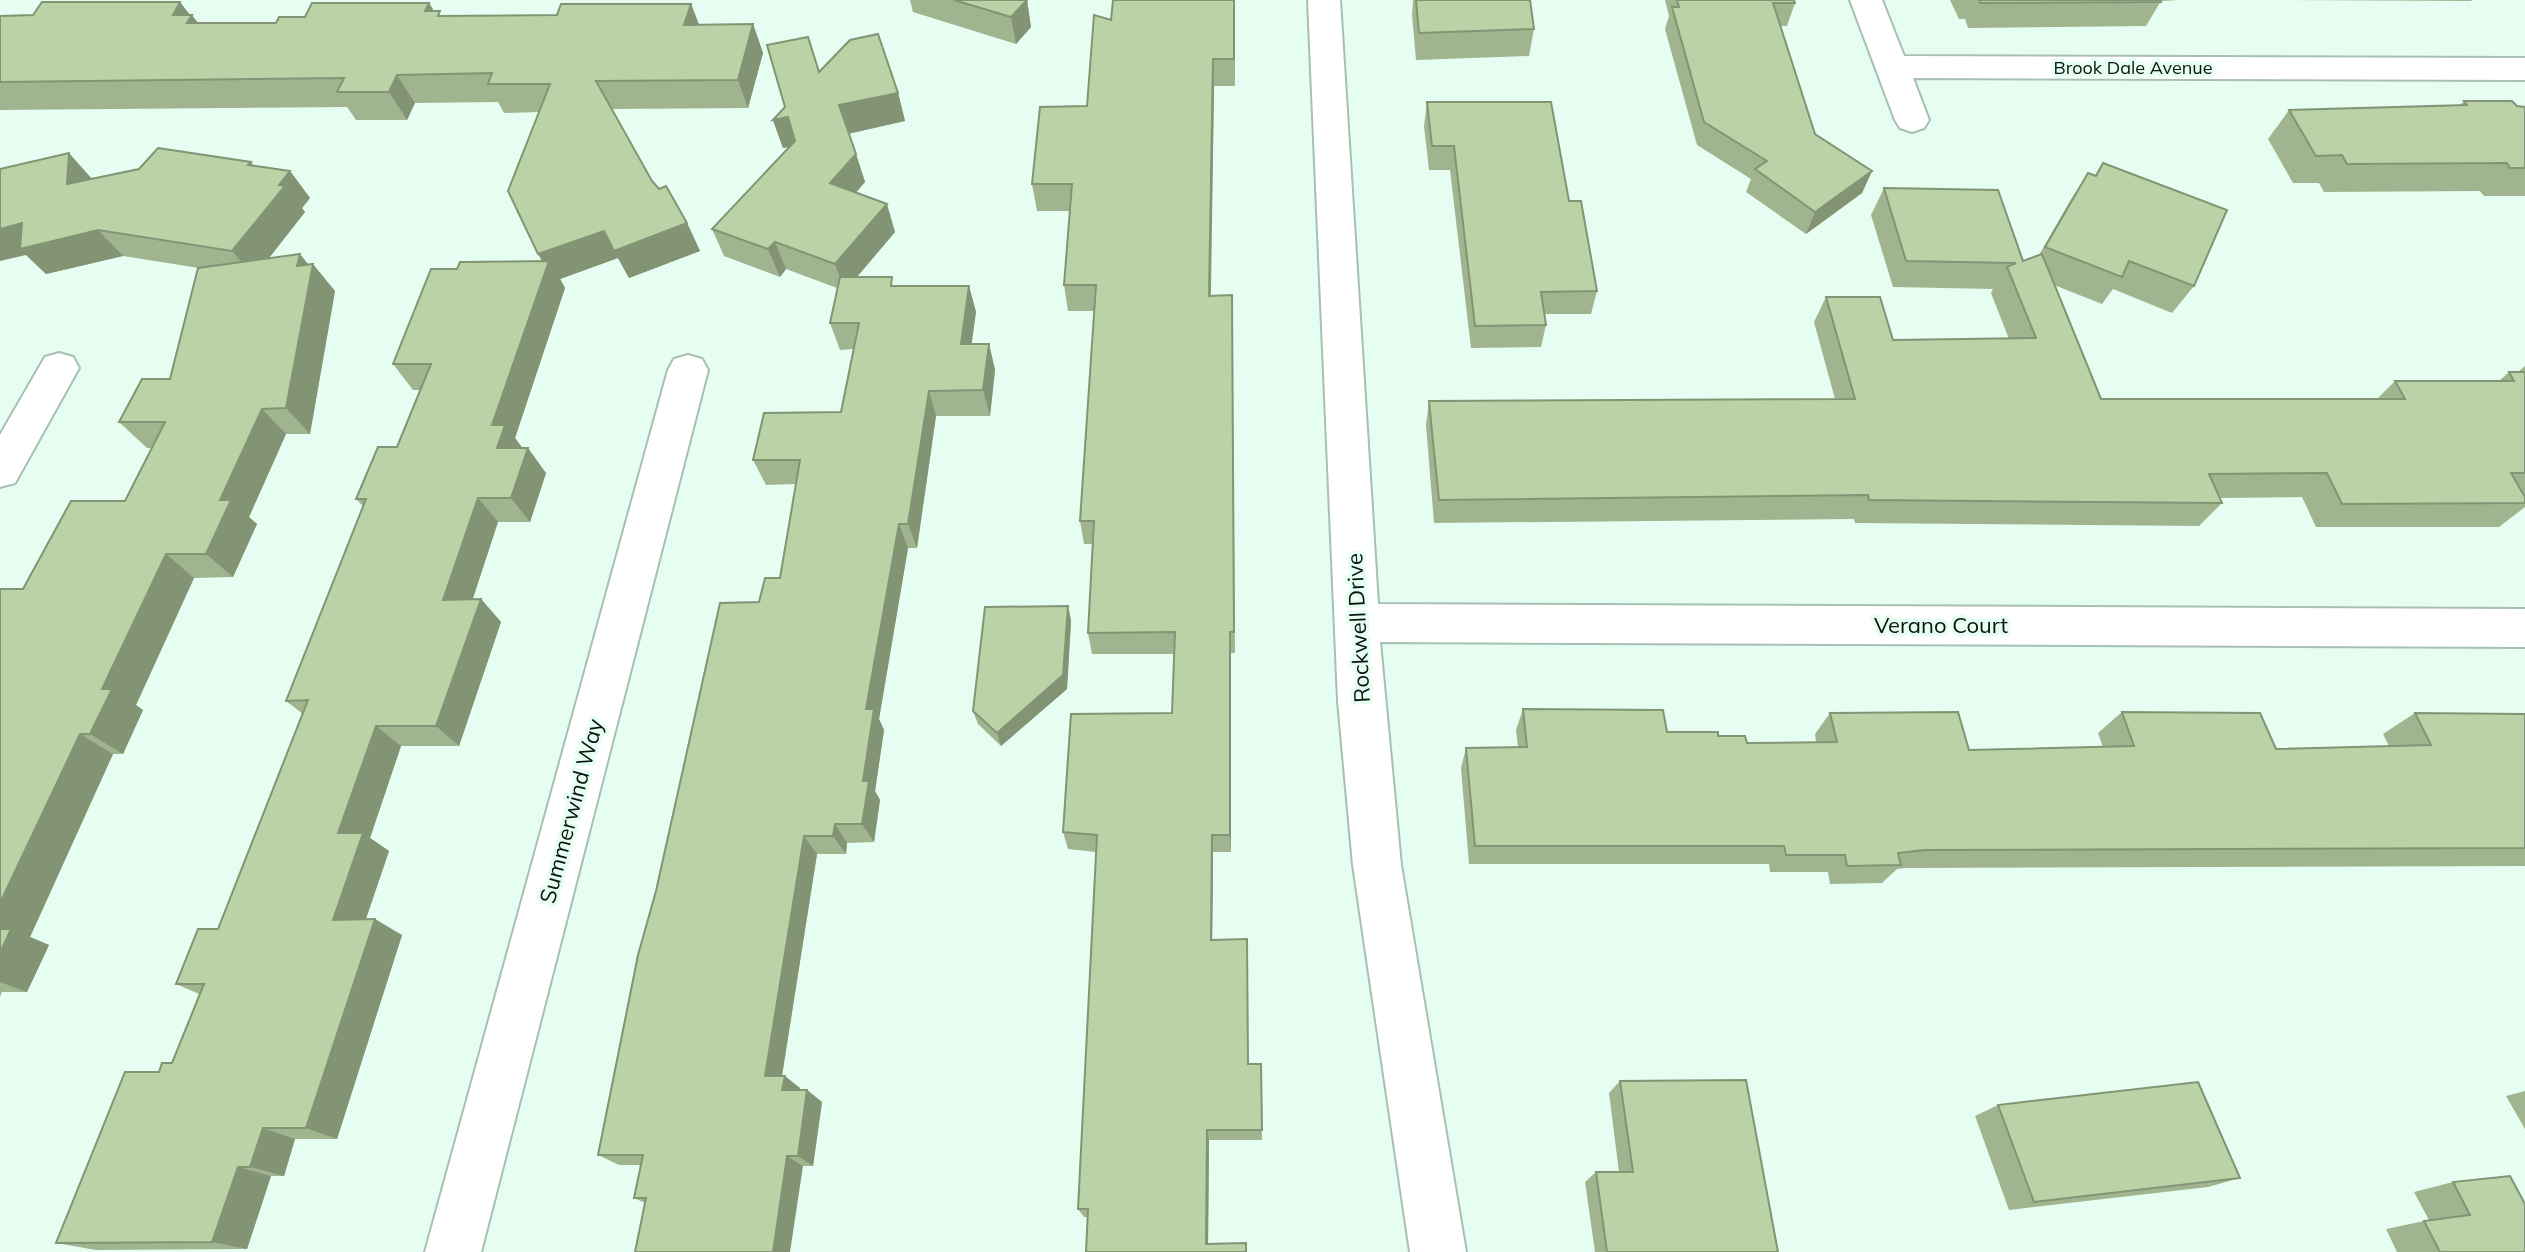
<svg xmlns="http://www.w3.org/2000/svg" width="2525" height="1252" viewBox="0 0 2525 1252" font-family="Mulish,sans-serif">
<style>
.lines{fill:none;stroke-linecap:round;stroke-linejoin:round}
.minor-casing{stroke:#a8c0b3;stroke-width:4}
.minor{fill:#fff;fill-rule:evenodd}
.wall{fill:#a0b58f}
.shaded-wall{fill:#829474}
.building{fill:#bad3a6;stroke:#829474;stroke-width:2}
.labels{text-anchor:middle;stroke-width:7;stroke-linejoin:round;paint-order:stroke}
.far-street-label{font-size:18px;fill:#0a130f;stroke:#e5fef1}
.street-label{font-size:22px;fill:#0a130f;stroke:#e5fef1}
</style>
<rect width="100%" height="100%" fill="#e5fef1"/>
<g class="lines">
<!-- minor casing -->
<g class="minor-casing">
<path id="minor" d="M1308,0H1340L1378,604L2525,609V647L1380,642L1401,865L1466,1252H1410L1353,865L1338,701Z
M1850,0H1882L1904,56L2525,58V80L1913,78L1929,120L1924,128L1912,132L1900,128L1895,120Z
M59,353L73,357L79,368L15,483L0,487V435L45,357Z
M688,355L702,359L708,370L481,1252H425L668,370L674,359Z"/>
</g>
<!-- minor -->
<use href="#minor" class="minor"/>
</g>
<!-- wall -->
<path class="wall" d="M910,0H1027L1031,27L1016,44L913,12Z
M1113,0H1235V86H1214L1211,296L1232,295L1235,653H1231V852H1213L1212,940L1247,939L1248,1064H1261L1262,1140H1209L1208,1244L1246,1243V1252H1086L1088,1217H1084L1078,1209L1096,852L1068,849L1063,832L1071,714L1172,713L1174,654H1092L1088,633L1093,544H1084L1080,521L1094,311H1068L1064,285L1070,211H1037L1032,184L1040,107L1087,106L1094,15L1111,20Z
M1413,0H1530L1534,29L1529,56L1416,60L1412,15Z
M1665,0H1794L1795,3L1787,26H1781L1815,134L1872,171L1862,193L1806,234L1746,192L1751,179L1697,145L1665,29L1669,16Z
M1950,0H2180L2161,1L2146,26L1968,28L1965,19H1959Z
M2271,0H2472L2471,1Z
M429,3L434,11L442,16L557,15L691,4L699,24H753L763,53L748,108L612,109L652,181L687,223L700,251L629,278L618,258L560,279L565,288L515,438L522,448L546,473L530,522H498L472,599H481L501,622L459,746H401L370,838L389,851L366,919L402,935L337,1139H295L284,1176H271L247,1249L96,1250L56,1243L159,1072L172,1063L199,994L176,984L218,929L303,714L286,701L363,506L356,499L397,447L420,390H413L393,364L457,269L542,261L538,254L539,112L504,113L498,102L415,103L407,120H356L347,107L0,110V16L190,15L198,23H276L305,17Z
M819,72L898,93L905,121L849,133L865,182L856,193L895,232L857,277L895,286H969L976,312L971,344H989L995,370L990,416H936L917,548H908L879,719L884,730L875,791L880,800L874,842L847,843L846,854H817L782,1076L800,1088V1090H807L822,1102L813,1166H803L645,1203L634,1198L641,1165H619L598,1155L759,602L780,578L796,484L766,485L753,460L841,412L853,349L840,350L830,323L837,288L786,269L780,277L724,256L712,229L790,147L783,148L773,120Z
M2464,101L2525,107V196H2484L2480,191L2324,192L2319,183H2293L2268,139L2289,110L2460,105Z
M1427,102L1569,201L1597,291L1591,314H1545L1546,325L1541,347L1471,348L1450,170H1429L1424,126Z
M251,162L255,166L290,171L310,198L302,208L305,212L269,258L309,265L335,291L310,434H286L249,517L257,524L233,577L194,578L136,705L143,710L123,754H113L30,937L49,945L27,992H2L0,997V589H23L125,501L152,448H147L119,422L170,379L199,268L123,256L46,274L26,255L92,179Z
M2103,163L2194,286L2172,313L2113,289L2102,304L2054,285L2101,399H2377L2395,381H2499L2509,372H2518L2525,366V507L2499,527H2316L2302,497L2220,498L2222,503L2199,526L1855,523L1854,519L1434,523L1426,425L1429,401L1835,399L1814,322L1826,297L1893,340L2009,339L1991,293L1993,289L1893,287L1871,215L1884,188L2023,261L2039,255L2070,201L2088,173L2095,175Z
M1068,606L1071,621L1067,689L1001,746L978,724L973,711Z
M1523,709L1667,732L1718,736L1747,743L1816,742L1815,734L1830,713L1969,750L2103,747L2098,733L2122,712L2276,749L2389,746L2383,734L2415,713L2525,714V866L1905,868L1897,869L1882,883L1830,884L1828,872H1770L1769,864H1469L1461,768L1466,748L1518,747L1516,730Z
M1620,1081L1778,1252H1595L1585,1182L1596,1172H1619L1609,1093Z
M2525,1091V1129L2506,1096Z
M1998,1105L2240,1178L2208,1187L2009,1210L1975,1116Z
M2453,1182L2525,1252H2397L2386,1229L2429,1220L2414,1192Z"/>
<!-- shaded-wall -->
<path class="shaded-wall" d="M1027,0L1031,27L1016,44L1011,17Z
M180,2L191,16L192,15L213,43L173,15Z
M429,3L446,32L425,11Z
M691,4L702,33L684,25Z
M753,24L763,53L748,108L738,80Z
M1213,59L1214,86L1210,321L1209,296Z
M397,75L415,103L407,120L389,92Z
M898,93L905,121L848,134L839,105Z
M788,117L798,145L783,148L773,120Z
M69,153L93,180L67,184Z
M856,154L865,182L839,211L830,183Z
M290,171L310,198L302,208L305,212L254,277L232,251L279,185Z
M1872,171L1862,193L1806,234L1815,212Z
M887,204L895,232L845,291L835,264Z
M22,223L98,230L123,256L46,274L26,255L0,261V229Z
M687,223L700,251L629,278L618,258L560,279L565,288L515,438L524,450L497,448L492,425L547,268L538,254L604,231Z
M775,242L786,269L780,277L768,249Z
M300,254L312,269L313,264L335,291L310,434L286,408L297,266Z
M969,286L976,312L968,370L961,344Z
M989,344L995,370L990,416L983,390Z
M929,391L936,416L917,548L908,524Z
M262,409L286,434L249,517L257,524L233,577L206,554L220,500Z
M528,448L546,473L530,522L511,498Z
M478,498L498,522L465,623L443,600Z
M899,524L908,548L879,719L884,730L875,791L880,800L874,842L862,824L863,781L866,709Z
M166,554L194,578L136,705L143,710L123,754L90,734L102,689Z
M481,599L501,622L459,746L436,726Z
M1068,606L1071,621L1067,689L1001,746L997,733Z
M1230,632L1231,653V852L1230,835Z
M376,726L401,746L370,838L389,851L360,936L333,920L338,833Z
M80,734L113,754L30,937L49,945L27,992L0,982V903Z
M835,824L847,843L846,854L833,836Z
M1212,835L1213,852L1212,955L1211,940Z
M804,836L817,854L780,1088L765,1076Z
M375,919L402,935L337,1139L306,1128Z
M785,1076L800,1088L798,1102L782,1090Z
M807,1090L822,1102L813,1166L798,1156Z
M263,1128L295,1139L284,1176L250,1167Z
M1207,1130L1209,1140L1208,1251L1206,1244Z
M787,1156L803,1166L790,1252H773Z
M238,1167L271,1176L247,1249L212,1242Z"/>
<!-- building -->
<path class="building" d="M954,0H1027L1011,17Z
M1113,0H1234V59H1213L1209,296L1232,295L1234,632H1230V835H1212L1211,940L1247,939L1248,1064H1261L1262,1130H1207L1206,1244L1246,1243V1252H1086L1088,1209H1078L1097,835L1063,832L1071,714L1172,713L1175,632L1088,633L1094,521H1080L1096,285H1064L1072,184H1032L1040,107L1087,106L1094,15L1111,20Z
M1416,0H1530L1534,29L1419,33Z
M1677,0H1794L1795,3H1773L1815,134L1872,171L1815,212L1755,169L1767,161L1704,122L1672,7H1679Z
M1979,0H2160L2161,2L1980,3Z
M42,2H180L173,15H192L187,23H276L279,17H305L312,3H429L425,11H440L438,16L557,15L561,4H691L684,25L753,24L738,80L596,81L652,181L659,189L666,186L687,223L614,251L604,231L538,254L508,191L550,84H488L492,73L397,75L389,92H337L344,78L0,82V16L33,15Z
M878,34L898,93L839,105L856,154L830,183L887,204L835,264L775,242L768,249L712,229L795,141L788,117L773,120L785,107L767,45L808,37L819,72L850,40Z
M2464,101H2512L2517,106L2525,107V168H2510L2507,163L2347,164L2342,155L2316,156L2289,110L2467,105Z
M1427,102H1551L1569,201H1581L1597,291L1541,292L1546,325L1475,326L1454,146H1432Z
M158,148L251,162L248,165L290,171L279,185L285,186L232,251L98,230L20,249L22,223L0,229V169L69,153L67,184L139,169Z
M2103,163L2227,210L2194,286L2129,261L2122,277L2045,247L2088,173L2096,176Z
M1884,188L1998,190L2023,261L2042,254L2101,399H2405L2395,381H2514L2509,372H2525V473H2511L2525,497V503L2342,504L2327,473L2209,474L2222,503L1869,500L1868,495L1439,500L1429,401L1855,399L1826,297H1880L1893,340L2036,338L2007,267L2016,263L1906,261Z
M300,254L297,266L313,264L286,408L262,409L220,500H231L206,554H166L102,689H112L90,734H80L0,903V589H23L71,501H125L165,422H119L142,379H170L198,268Z
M549,261L492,425H505L497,448H528L511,498H478L443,600L481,599L436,726H376L338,833H363L333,920L375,919L306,1128H263L250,1167H238L212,1242L56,1243L125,1072H159L162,1063H172L204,984H176L198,929H218L308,700L286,701L366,499H356L378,447H397L431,364H393L431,269H457L460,262Z
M840,277H892L891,286H969L961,344H989L983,390L929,391L908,524H899L866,709H874L863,781H869L862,824H835L833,836H804L765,1076H785L782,1090H807L798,1156H787L773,1252H635L646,1198H634L643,1155H598L638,955L656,891L720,603L759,602L765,578H780L800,460H753L764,413L841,412L859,323H830Z
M1068,606L1063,675L997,733L973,711L985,607Z
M1523,709L1663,710L1667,732H1718V736H1745L1747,743L1837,742L1830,713L1958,712L1969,750L2134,746L2122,712L2260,713L2276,749L2431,745L2415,713L2525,714V848L1924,850L1898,853L1901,865L1847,866L1845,855H1786L1784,846H1475L1466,748L1527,747Z
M0,929H11L0,953Z
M1746,1080L1778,1252H1607L1596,1172H1633L1620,1081Z
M2198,1082L2240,1178L2034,1202L1998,1105Z
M2510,1176L2525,1204V1252H2440L2424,1221L2470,1215L2453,1182Z"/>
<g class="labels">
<!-- far-street labels -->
<g class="far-street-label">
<text x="2133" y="74">Brook Dale Avenue</text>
</g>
<!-- street labels -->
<g class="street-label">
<text x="1941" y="633">Verano Court</text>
<text transform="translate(1358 628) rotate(-93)" y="8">Rockwell Drive</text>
<text transform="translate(571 811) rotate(-75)" y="8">Summerwind Way</text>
</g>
</g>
</svg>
